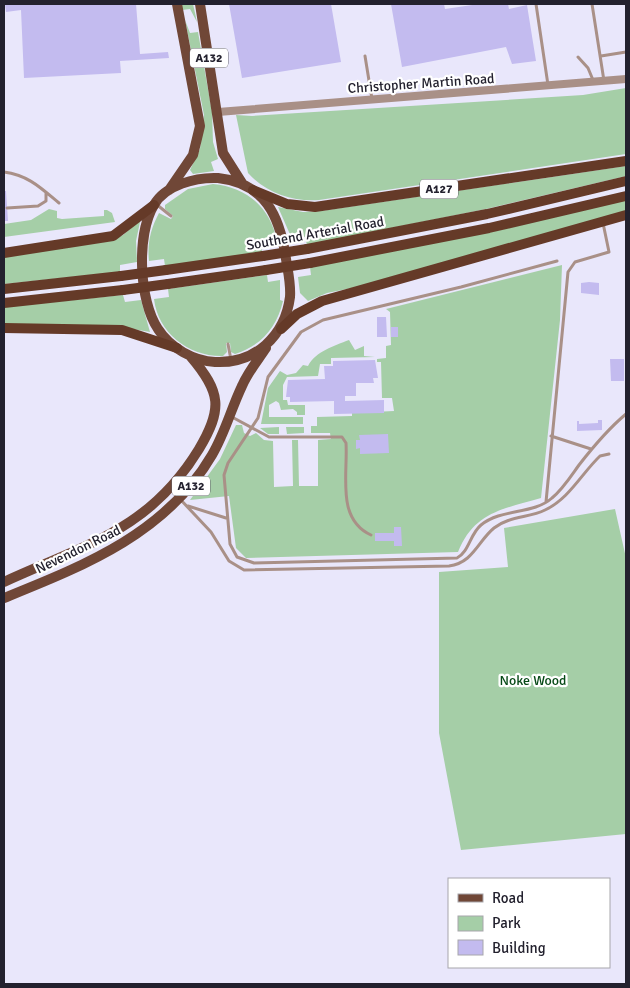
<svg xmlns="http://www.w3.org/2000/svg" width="630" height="988" viewBox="0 0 630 988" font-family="Signika,sans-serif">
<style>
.green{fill:#a5cea7}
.building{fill:#c3bbef}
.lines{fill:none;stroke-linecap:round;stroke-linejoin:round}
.service{stroke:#a99087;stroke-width:3}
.tertiary{stroke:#a99087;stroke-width:8}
.primary{stroke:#704737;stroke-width:10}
.trunk{stroke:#653a28;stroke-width:10}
.trunk-bridge{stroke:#653a28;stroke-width:10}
.labels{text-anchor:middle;stroke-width:4.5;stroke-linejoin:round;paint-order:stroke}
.shield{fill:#fff;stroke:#65646d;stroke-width:1}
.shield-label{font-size:12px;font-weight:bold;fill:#23212e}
.street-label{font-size:14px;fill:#23212e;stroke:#fff}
.park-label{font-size:14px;fill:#064916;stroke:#fff}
</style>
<rect width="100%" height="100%" fill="#e9e7fb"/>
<!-- green -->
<path class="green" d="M182,4H193L197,22L190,9L182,10Z
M185,20L190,33L198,32L212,112L213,142L218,159L211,162L214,171L193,174L190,170L200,149L204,115Z
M626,88V154L319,200C293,202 266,193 248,173L236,115L252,116L583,95Z
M626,166V176L622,177L486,209L307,245L305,237L292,239L278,207L303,212L321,211Z
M213,184C247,187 271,208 277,242L261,244L262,252L165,266L164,259L149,261C147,243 151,228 159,213L171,219L173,216L165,209V205L188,189Z
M626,200V211L362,286L327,293L308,301L300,293L298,277L311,275L310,267L500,230Z
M49,209L57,211V218L62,219L104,216V210H107L112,213L115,222L4,237V224L31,220Z
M138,222H140L136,241L137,262L120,265V272L4,284V257L110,241L123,235Z
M562,265L560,320L541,498C503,509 474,512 458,552L246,558L236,548L229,496L190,500L220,459L236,425H242L244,433L250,436L256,433L264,440L273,441L274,487L293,486L292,440H298L299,486H318V440L331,439L330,433H311V426H317V417L352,416V413L394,411L392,398H382L381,362H377V359L386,358V346L391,345L390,312L386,309Z
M267,275L268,282L280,280V300L283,301C277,327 261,346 235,354L231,352L230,343H226L227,352L223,356C189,357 158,333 154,299L169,297L168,289Z
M123,295L125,302L141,300L150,332L109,325H4V307Z
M349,340L355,350L364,346V356L375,357L331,358V364H320L318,376L287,377L283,385V400H287L288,405H305V415H297V412L293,409L281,410L279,403L276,401L269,405V417H303V424H261L268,388L280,371L287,375L296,373L303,365L308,366C316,351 334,346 349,340Z
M279,427V434H268L260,428Z
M286,427H304V433L287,434Z
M615,509L626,558V834L461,850L439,733V572L508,567L504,528Z"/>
<!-- building -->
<path class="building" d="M5,4H136L140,54L168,52L169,58L120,61L121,73L24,78L21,10L6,12Z
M229,4H331L341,62L242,78Z
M391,4H444L445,9L479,4H508L509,9L527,5L536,61L512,64L506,47L402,67Z
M4,191H6L8,221H4Z
M589,282L599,283V295L581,293V283Z
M377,317H386L387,337H377Z
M391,327H398V337H391Z
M610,359H624V381H611Z
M375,360L378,378H373L374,383H356V396H345V401L384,400V413L334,414V401L290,402V397H286L288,380L325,379L324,366H333V361Z
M598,420H602V430L577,431V421H579V424L598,423Z
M388,434L389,453L360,454V448L356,449V440H360L359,435Z
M394,527H401L402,546H394V541H375V533H394Z"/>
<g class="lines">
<!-- service -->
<path class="service" d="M536,4L548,85
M592,4L604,81
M365,56L372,99
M601,56L626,52
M578,57L588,68L593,80
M4,172C28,175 41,188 59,203
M156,204L171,216
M7,208L38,206L46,201V193
M557,261L461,287L323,320L301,332L268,377L258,418L228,463L224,475L230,544L237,557L254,563L457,558C469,552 470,534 481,525C502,508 533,515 552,498C563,489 571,476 579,465C593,447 608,429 626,414
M228,344L231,360
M232,417L269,437H342L346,443C348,475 336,519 371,535
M551,436L591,449
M180,499L211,532L229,561L244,570L449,566C473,563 478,541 494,528C509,516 529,518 545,510C569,499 582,473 600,456L609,454
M546,502L568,272L575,262L609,252L603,223
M188,506L226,518"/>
<!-- tertiary -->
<path class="tertiary" d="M218,112L626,79"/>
<!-- primary -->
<path class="primary" d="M200,4L223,153L242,183
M218,178C265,183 280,216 286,259C288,272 291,284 290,297C285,336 255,364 215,362C194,361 170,348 158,329C139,301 136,235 154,205C165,185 196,177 218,178Z
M169,190L193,155L200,126L177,4
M4,582C84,545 149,531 199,449C223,409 221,392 191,357
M4,598C83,566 166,534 212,455C225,433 231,409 242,386C248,372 258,360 266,348"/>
<!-- trunk -->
<path class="trunk" d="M253,190L287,204L315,207L626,161
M307,249L487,214L626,181
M4,253L113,236L154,205
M310,263L489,228L626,196
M166,270L263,256
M168,284L266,270
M4,289L121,276
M4,303L123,290
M4,328L122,330L177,348
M281,329L297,314L322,301L626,215"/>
<!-- trunk-bridge -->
<path class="trunk-bridge" d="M263,256L307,249
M266,270L310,263
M121,276L166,270
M123,290L168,284"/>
</g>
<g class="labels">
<!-- shield labels -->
<g class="shield">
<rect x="190" y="48.5" width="38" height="19" rx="4"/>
<rect x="420" y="179.5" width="38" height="19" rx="4"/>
<rect x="172" y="476.5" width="38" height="19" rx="4"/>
</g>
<g class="shield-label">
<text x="209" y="62">A132</text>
<text x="439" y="193">A127</text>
<text x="191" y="490">A132</text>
</g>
<!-- street labels -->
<g class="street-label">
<text transform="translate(421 83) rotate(-4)" y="5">Christopher Martin Road</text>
<text transform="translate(315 233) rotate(-10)" y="5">Southend Arterial Road</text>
<text transform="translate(78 549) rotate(-26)" y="5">Nevendon Road</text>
</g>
<!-- park labels -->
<g class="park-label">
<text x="533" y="685">Noke Wood</text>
</g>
</g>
<!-- border -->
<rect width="630" height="988" fill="none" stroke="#23212e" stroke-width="10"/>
<!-- legend -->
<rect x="448" y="878" width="162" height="90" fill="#ffffff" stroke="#a7a6ab"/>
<rect x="458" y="894" width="25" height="8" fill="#704737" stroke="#a7a6ab"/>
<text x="492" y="903" font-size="15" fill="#23212e">Road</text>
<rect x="458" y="916" width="25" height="15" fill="#a5cea7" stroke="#a7a6ab"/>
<text x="492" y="928" font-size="15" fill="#23212e">Park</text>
<rect x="458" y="940" width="25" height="15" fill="#c3bbef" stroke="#a7a6ab"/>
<text x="492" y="953" font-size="15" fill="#23212e">Building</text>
</svg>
